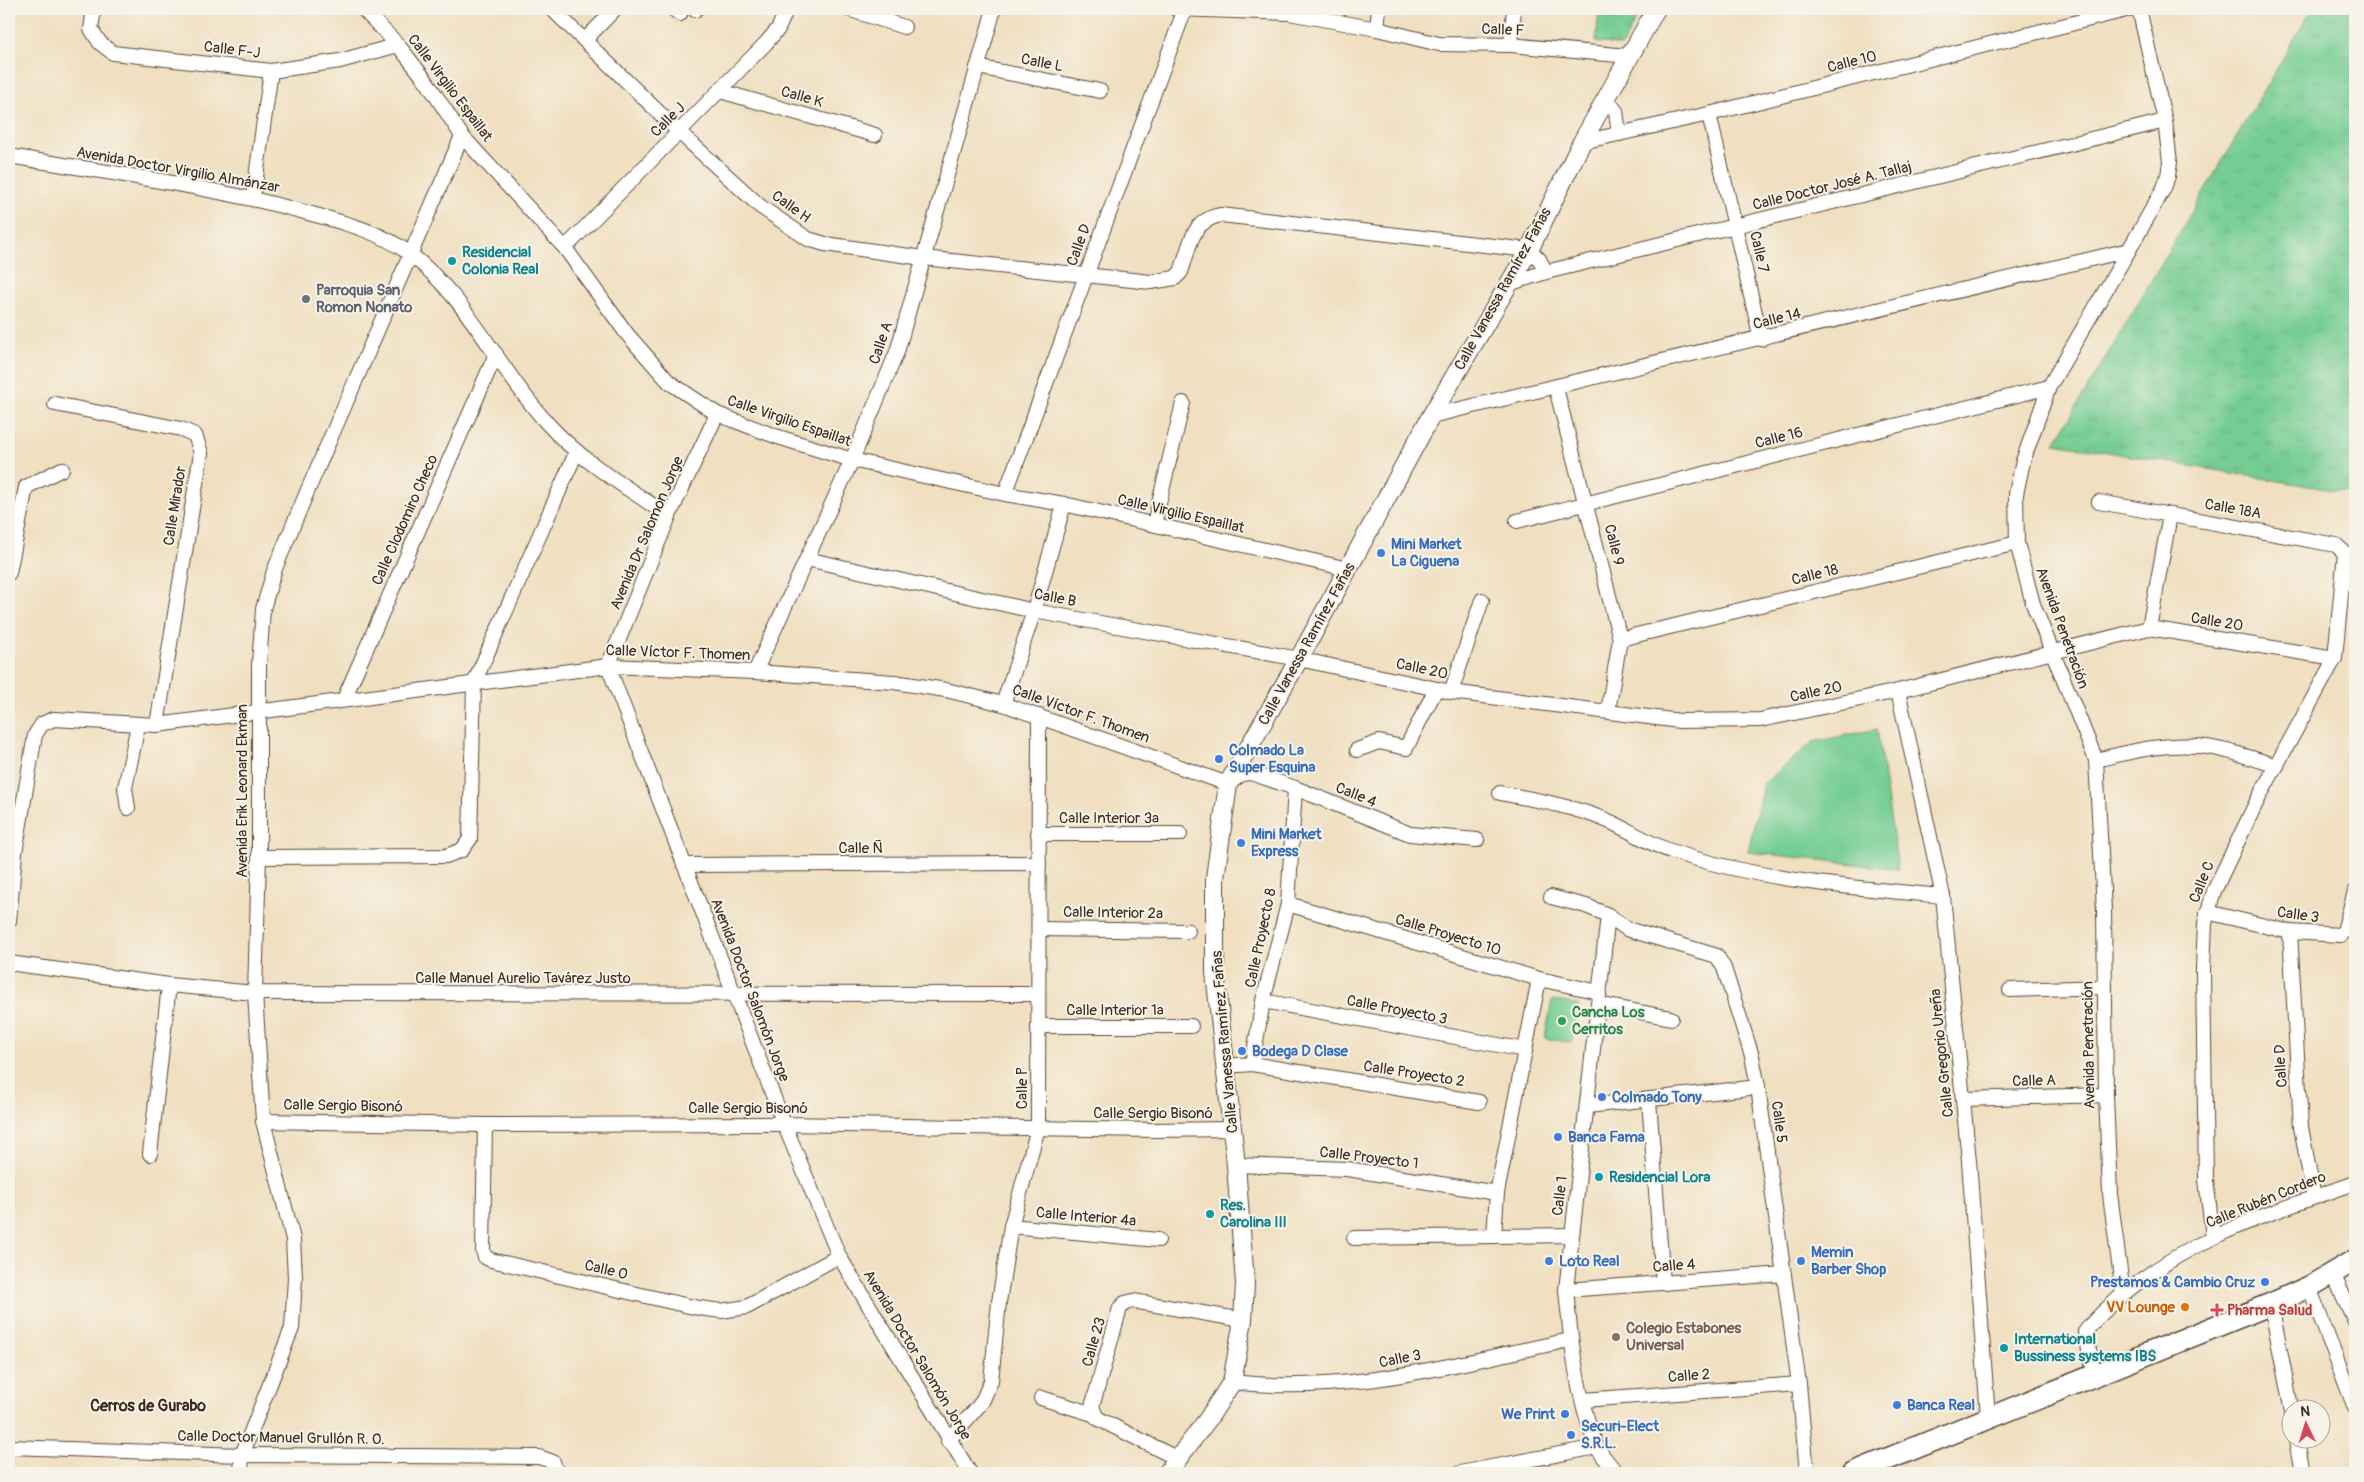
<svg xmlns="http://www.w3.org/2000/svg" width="2364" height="1482" font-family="Pangolin,sans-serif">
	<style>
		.grass { fill: url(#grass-tufts); stroke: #587c58 }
		.green { fill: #75cd93; stroke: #587c58 }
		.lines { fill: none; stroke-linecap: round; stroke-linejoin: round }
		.minor-casing { stroke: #564536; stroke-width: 16 }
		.tertiary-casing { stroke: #564536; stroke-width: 20 }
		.primary-casing { stroke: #564536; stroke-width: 24 }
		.minor { stroke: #fff; stroke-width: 14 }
		.tertiary { stroke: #fff; stroke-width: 18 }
		.primary { stroke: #fff; stroke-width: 21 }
		.culture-dot { fill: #0f9aa8; stroke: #f7f3e8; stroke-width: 2 }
		.worship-dot { fill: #6b7280; stroke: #f7f3e8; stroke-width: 2 }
		.shop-dot { fill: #3f7fe0; stroke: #f7f3e8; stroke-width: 2 }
		.leisure-dot { fill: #2e9e5b; stroke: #f7f3e8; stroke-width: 2 }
		.food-dot { fill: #e8710a; stroke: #f7f3e8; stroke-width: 2 }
		.health-dot { fill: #e0444e; stroke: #f7f3e8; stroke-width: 2 }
		.education-dot { fill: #8d6e63; stroke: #f7f3e8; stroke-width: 2 }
		.labels { text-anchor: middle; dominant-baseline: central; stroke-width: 4; stroke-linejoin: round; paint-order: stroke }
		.street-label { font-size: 15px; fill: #3b2a1e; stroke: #f7f3e8 }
		.culture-label { font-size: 15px; font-weight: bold; fill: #0d838f; stroke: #f7f3e8; text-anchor: start }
		.worship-label { font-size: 15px; font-weight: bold; fill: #5b616d; stroke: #f7f3e8; text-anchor: start }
		.shop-label { font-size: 15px; font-weight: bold; fill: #366cbe; stroke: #f7f3e8; text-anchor: start }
		.leisure-label { font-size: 15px; font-weight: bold; fill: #27864d; stroke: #f7f3e8; text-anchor: start }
		.food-label { font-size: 15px; font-weight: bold; fill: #c56008; stroke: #f7f3e8; text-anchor: end }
		.health-label { font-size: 15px; font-weight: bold; fill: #be3a42; stroke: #f7f3e8; text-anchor: start }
		.education-label { font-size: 15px; font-weight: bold; fill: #785e54; stroke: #f7f3e8; text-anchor: start }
		.neighbourhood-label { font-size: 16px; font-weight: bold; fill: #3b2a1e; stroke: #f7f3e8 }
	</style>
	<defs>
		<pattern id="grass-tufts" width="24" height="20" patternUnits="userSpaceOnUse" patternTransform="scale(1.25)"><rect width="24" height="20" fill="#75cd93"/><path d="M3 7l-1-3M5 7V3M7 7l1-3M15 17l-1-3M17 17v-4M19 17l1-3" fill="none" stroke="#66b07e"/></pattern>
	</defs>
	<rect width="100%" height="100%" fill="#f7f3e8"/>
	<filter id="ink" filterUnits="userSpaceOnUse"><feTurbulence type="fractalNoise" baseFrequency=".02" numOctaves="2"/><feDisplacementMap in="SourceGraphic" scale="10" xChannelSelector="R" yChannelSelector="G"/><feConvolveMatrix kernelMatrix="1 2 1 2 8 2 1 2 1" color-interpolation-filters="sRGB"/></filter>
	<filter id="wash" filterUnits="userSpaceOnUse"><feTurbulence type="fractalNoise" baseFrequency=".0096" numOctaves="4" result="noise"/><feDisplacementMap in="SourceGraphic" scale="20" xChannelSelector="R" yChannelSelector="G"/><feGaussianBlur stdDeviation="1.12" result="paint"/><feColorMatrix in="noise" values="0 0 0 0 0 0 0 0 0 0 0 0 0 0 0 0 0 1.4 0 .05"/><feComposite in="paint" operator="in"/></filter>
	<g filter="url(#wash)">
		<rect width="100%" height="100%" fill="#f0dfc0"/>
		<!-- grass -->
		<g class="grass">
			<polygon points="1599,9 1641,9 1622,46 1596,42"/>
			<polygon points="2312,9 2355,9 2355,494 2055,443"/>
		</g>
		<!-- green -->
		<g class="green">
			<polygon points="1877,729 1898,869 1748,852 1763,784 1813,742"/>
			<polygon points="1552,1000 1579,1005 1572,1043 1545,1038"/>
		</g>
	</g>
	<g filter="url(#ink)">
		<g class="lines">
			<!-- minor casing -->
			<g class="minor-casing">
				<g id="minor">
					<polyline points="94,9 91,29 100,43 113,53 271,71 340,61 398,45"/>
					<polyline points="363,9 398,45 427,82 462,136 565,248 627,334 669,382 717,414 775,436 852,460 1005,494 1064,504 1348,569"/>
					<path d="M552,9L679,132L761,207L808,239L825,244L923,258L1151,282L1175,278L1181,272C1190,246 1191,220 1221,215L1529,250L1539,259L1546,272"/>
					<polyline points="673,9 680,14"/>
					<polyline points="848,9 904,27"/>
					<polyline points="1176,9 1289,13 1377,29 1439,44 1511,45 1628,56"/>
					<polyline points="695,10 696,9"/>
					<polyline points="1377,29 1379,9"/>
					<polyline points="585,40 615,9"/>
					<polyline points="1511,45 1514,9"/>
					<polyline points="977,67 1100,91"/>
					<polyline points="720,91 875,135"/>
					<polyline points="1606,99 1616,111 1619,134"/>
					<polyline points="1709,114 1761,339"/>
					<polyline points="1582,142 1709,114 2130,9"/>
					<path d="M9,156C109,173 210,186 308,213C342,222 382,232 410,254C469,299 498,369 547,423C582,462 626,487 669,516"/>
					<polyline points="253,198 271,71"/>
					<polyline points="565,248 766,43 778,29 787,9"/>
					<polyline points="1508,284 1546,272 2165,121"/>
					<polyline points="1556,388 1620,639 1608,711"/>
					<polyline points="55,404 181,429 195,435 201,453 157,725"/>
					<polyline points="717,414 669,516 608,666 784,1124 839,1256 970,1473"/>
					<polyline points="1431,416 2129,250"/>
					<polyline points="1005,494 1185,9"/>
					<polyline points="2099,502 2336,545 2345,553 2335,658 2257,801 2214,891 2205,923 2203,969 2206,1180 2213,1237"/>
					<polyline points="1517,521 2049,387"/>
					<polyline points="1154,524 1183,403"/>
					<polyline points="807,559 1034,611 1299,659 1451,692 1680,721 1760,720 1898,691 2149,628 2335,658"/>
					<polyline points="9,573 26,487 62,469"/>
					<polyline points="2149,628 2170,515"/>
					<polyline points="1620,639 2017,543"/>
					<polyline points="755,672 852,460 897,352 994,9"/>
					<polyline points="1898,691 1943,896 1969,1161 1988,1417"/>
					<polyline points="1451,692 1482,600"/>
					<polyline points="344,699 496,354"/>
					<polyline points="1003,704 1034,611 1064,504"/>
					<polyline points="1357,750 1379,742 1406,748 1436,689"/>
					<path d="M2096,760C2136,750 2176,740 2218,749C2238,753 2258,760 2277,766"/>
					<path d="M1500,793C1536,800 1572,806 1606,820C1628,829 1649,844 1671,851C1756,880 1854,888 1943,896"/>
					<polyline points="128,808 125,788 138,725"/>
					<polyline points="1038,834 1180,834"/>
					<polyline points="259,857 446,856 462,850 470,839 474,683 576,453"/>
					<polyline points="684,865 1039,863"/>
					<polyline points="1551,897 1586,906 1608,915 1627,929 1717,956 1724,968 1752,1056 1758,1087 1799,1384 1807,1473"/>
					<polyline points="1288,904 1539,979 1599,992"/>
					<polyline points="2207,912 2290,932 2340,935 2344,931 2355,892"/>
					<path d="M1608,915L1566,1290C1571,1342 1577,1397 1596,1445C1601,1455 1610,1465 1617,1473"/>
					<polyline points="9,921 15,853 35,735 42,724 54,719 157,725 608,666 755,672 894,682 946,690 1003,704 1228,784 1242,774 1251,773 1295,788 1410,834 1477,840"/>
					<polyline points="1039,929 1188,931"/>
					<polyline points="2290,932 2301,1127 2314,1197"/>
					<polyline points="9,963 169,985 255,993 1038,994"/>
					<polyline points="2010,990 2105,987"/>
					<polyline points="1263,1001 1525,1050"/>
					<polyline points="1598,1004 1671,1018"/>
					<polyline points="1038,1026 1191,1026"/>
					<polyline points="1252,1064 1263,1001 1288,904 1295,788"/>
					<polyline points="1226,1066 1252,1064 1479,1102"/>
					<polyline points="1963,1099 2106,1095"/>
					<polyline points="1649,1100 1663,1283"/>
					<polyline points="1588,1106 1758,1087"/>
					<polyline points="263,1121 485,1125 784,1124 1153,1130 1233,1129"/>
					<polyline points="485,1125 483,1251 485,1257 491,1260 693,1307 721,1311 747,1307 839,1256"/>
					<polyline points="150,1154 169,985"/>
					<polyline points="1236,1165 1347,1169 1497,1193"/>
					<polyline points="1011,1226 1158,1240"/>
					<polyline points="1494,1236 1497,1193 1539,979"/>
					<polyline points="1354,1238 1571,1235"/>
					<polyline points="2333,1274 2355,1321"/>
					<polyline points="2309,1287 2355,1408"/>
					<polyline points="1566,1290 1784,1274"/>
					<polyline points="2123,1294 2110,1194 2106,1095 2104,910 2096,760 2033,604 2017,543 2016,494 2023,461 2049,387 2129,250 2164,188 2168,176 2170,162 2165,121 2139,9"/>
					<polyline points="2271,1304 2292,1412"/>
					<path d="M2095,1376L2085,1332C2092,1322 2102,1313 2111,1305C2179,1241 2270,1213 2355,1183"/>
					<path d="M1232,1382C1347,1396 1459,1363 1570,1340"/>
					<polyline points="1041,1398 1093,1414"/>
					<polyline points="1583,1400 1799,1384"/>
					<polyline points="2297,1440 2303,1473"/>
					<polyline points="948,1441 982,1402 991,1381 999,1302 1011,1226 1038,1128 1039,716"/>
					<polyline points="9,1447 242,1455 539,1457 553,1462 557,1473"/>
					<polyline points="1178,1459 1097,1418 1092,1407 1120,1308 1125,1303 1133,1301 1243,1320"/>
					<polyline points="241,1473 242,1455 292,1328 295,1278 293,1239 263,1121 255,993 259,857 259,665 263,609 274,571 307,492 462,136"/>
					<polyline points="1460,1473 1597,1447"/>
				</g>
			</g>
			<!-- tertiary casing -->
			<g class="tertiary-casing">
				<polyline id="tertiary" points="1167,1473 1208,1419 1232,1382 1243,1320 1245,1283 1236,1165 1215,972 1215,878 1228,784 1299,659 1431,416 1529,250 1582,142 1656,9"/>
			</g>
			<!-- primary casing -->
			<g class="primary-casing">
				<polyline id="primary" points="1853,1473 2271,1304 2309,1287 2355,1260"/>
			</g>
			<!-- minor -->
			<use href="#minor" class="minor"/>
			<!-- tertiary -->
			<use href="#tertiary" class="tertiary"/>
			<!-- primary -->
			<use href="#primary" class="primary"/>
		</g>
	</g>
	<!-- markers -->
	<g class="culture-dot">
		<circle cx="452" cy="261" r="5"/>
		<circle cx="1599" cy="1177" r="5"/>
		<circle cx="1210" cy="1214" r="5"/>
		<circle cx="2004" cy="1348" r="5"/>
	</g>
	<circle class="worship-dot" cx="306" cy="299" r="5"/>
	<g class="shop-dot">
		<circle cx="1381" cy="553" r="5"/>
		<circle cx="1219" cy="759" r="5"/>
		<circle cx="1241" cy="843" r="5"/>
		<circle cx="1242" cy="1051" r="5"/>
		<circle cx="1602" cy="1097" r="5"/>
		<circle cx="1558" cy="1137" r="5"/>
		<circle cx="1549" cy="1261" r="5"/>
		<circle cx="1801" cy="1261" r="5"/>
		<circle cx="2265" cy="1282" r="5"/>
		<circle cx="1897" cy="1405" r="5"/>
		<circle cx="1565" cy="1414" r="5"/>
		<circle cx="1571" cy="1435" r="5"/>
	</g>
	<circle class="leisure-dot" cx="1562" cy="1021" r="5"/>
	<circle class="food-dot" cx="2185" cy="1307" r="5"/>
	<path class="health-dot" d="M2214.5 1302.5h5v5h5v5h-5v5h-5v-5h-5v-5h5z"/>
	<circle class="education-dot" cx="1616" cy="1337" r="5"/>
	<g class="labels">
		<!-- street labels -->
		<g class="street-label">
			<text transform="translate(1503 30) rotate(2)">Calle F</text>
			<text transform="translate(232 50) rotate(7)">Calle F-J</text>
			<text transform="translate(1852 62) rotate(-14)">Calle 10</text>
			<text transform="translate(1042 63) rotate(11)">Calle L</text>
			<text transform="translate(450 88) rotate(53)">Calle Virgilio Espaillat</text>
			<text transform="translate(802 97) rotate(16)">Calle K</text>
			<text transform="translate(668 120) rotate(-45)">Calle J</text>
			<text transform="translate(178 170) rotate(10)">Avenida Doctor Virgilio Almánzar</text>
			<text transform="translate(1832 186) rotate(-14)">Calle Doctor José A. Tallaj</text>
			<text transform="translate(791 207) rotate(36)">Calle H</text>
			<text transform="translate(1079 245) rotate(-70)">Calle D</text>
			<text transform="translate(1759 252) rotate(77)">Calle 7</text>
			<text transform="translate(1503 289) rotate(-61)">Calle Vanessa Ramírez Fañas</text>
			<text transform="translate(1777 319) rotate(-14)">Calle 14</text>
			<text transform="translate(881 343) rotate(-71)">Calle A</text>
			<text transform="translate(789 421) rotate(19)">Calle Virgilio Espaillat</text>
			<text transform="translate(1779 438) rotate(-14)">Calle 16</text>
			<text transform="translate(175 506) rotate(-81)">Calle Mirador</text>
			<text transform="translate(2233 509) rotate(10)">Calle 18A</text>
			<text transform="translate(1181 514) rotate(13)">Calle Virgilio Espaillat</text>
			<text transform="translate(405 520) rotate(-66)">Calle Clodomiro Checo</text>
			<text transform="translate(647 533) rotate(-67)">Avenida Dr Salomon Jorge</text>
			<text transform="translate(1614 545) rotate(76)">Calle 9</text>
			<text transform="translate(1815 575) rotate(-14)">Calle 18</text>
			<text transform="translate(1055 598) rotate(11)">Calle B</text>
			<text transform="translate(2217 622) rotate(9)">Calle 20</text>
			<text transform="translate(2062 628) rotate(70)">Avenida Penetración</text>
			<text transform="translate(1307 644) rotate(-61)">Calle Vanessa Ramírez Fañas</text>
			<text transform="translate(678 653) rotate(2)">Calle Víctor F. Thomen</text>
			<text transform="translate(1422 669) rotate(12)">Calle 20</text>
			<text transform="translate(1816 692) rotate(-12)">Calle 20</text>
			<text transform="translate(1081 714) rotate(20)">Calle Víctor F. Thomen</text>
			<text transform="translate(242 791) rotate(-90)">Avenida Erik Leonard Ekman</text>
			<text transform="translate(1356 795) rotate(22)">Calle 4</text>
			<text x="1109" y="818">Calle Interior 3a</text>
			<text x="861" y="848">Calle Ñ</text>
			<text transform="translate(2202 882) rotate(-68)">Calle C</text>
			<text transform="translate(1113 913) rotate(1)">Calle Interior 2a</text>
			<text transform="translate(2298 915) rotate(8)">Calle 3</text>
			<text transform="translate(1448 935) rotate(17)">Calle Proyecto 10</text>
			<text transform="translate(1261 938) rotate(-78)">Calle Proyecto 8</text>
			<text x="523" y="978">Calle Manuel Aurelio Tavárez Justo</text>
			<text transform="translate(750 990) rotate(69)">Avenida Doctor Salomón Jorge</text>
			<text x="1115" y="1010">Calle Interior 1a</text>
			<text transform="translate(1397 1010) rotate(11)">Calle Proyecto 3</text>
			<text transform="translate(1225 1042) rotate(-95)">Calle Vanessa Ramírez Fañas</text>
			<text transform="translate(2089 1045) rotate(-91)">Avenida Penetración</text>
			<text transform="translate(1942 1053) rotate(-96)">Calle Gregorio Ureña</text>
			<text transform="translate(2281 1066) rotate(-94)">Calle D</text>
			<text transform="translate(1414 1074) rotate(9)">Calle Proyecto 2</text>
			<text transform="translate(2034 1081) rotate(-1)">Calle A</text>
			<text transform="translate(1022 1088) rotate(-90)">Calle P</text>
			<text transform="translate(343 1106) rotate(1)">Calle Sergio Bisonó</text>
			<text x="748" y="1108">Calle Sergio Bisonó</text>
			<text x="1153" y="1113">Calle Sergio Bisonó</text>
			<text transform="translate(1779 1122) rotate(82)">Calle 5</text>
			<text transform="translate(1369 1158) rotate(7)">Calle Proyecto 1</text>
			<text transform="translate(1560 1196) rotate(-83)">Calle 1</text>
			<text transform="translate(2266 1200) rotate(-22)">Calle Rubén Cordero</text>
			<text transform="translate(1086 1217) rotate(5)">Calle Interior 4a</text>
			<text transform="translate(1674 1266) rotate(-4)">Calle 4</text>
			<text transform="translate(606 1270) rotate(13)">Calle O</text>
			<text transform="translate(1094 1342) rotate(-74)">Calle 23</text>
			<text transform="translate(917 1355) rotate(59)">Avenida Doctor Salomón Jorge</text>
			<text transform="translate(1400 1359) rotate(-11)">Calle 3</text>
			<text transform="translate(1689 1376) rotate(-4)">Calle 2</text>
			<text transform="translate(281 1438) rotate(1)">Calle Doctor Manuel Grullón R. O.</text>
		</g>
		<!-- culture labels -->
		<g class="culture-label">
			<text x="462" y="252">Residencial<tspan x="462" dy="17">Colonia Real</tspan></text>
			<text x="1609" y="1177">Residencial Lora</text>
			<text x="1220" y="1205">Res.<tspan x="1220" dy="17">Carolina III</tspan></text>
			<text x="2014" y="1339">International<tspan x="2014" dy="17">Bussiness systems IBS</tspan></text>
		</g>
		<!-- worship labels -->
		<g class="worship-label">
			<text x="316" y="290">Parroquia San<tspan x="316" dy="17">Romon Nonato</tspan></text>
		</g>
		<!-- shop labels -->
		<g class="shop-label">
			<text x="1391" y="544">Mini Market<tspan x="1391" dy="17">La Ciguena</tspan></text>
			<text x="1229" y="750">Colmado La<tspan x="1229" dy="17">Super Esquina</tspan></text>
			<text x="1251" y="834">Mini Market<tspan x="1251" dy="17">Express</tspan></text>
			<text x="1252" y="1051">Bodega D Clase</text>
			<text x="1612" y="1097">Colmado Tony</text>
			<text x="1568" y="1137">Banca Fama</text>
			<text x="1811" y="1252">Memin<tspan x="1811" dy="17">Barber Shop</tspan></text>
			<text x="1559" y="1261">Loto Real</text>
			<text x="2255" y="1282" text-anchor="end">Prestamos &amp; Cambio Cruz</text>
			<text x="1907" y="1405">Banca Real</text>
			<text x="1555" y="1414" text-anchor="end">We Print</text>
			<text x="1581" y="1426">Securi-Elect<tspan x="1581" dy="17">S.R.L.</tspan></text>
		</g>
		<!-- leisure labels -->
		<g class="leisure-label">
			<text x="1572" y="1012">Cancha Los<tspan x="1572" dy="17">Cerritos</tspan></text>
		</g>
		<!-- food labels -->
		<g class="food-label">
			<text x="2175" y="1307">VV Lounge</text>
		</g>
		<!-- health labels -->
		<g class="health-label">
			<text x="2227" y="1310">Pharma Salud</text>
		</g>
		<!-- education labels -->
		<g class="education-label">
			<text x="1626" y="1328">Colegio Estabones<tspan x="1626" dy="17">Universal</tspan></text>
		</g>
		<!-- neighbourhood labels -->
		<g class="neighbourhood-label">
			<text x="148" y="1406">Cerros de Gurabo</text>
		</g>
	</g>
	<!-- margin -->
	<rect width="2364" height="1482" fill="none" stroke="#f7f3e8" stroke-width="30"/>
	<!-- north arrow -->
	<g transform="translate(2306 1424) rotate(356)"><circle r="24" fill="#f7f3e8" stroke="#aca397"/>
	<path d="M0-4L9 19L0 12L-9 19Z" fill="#d1495b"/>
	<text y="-8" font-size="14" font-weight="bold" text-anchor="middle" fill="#3b2a1e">N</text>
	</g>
</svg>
